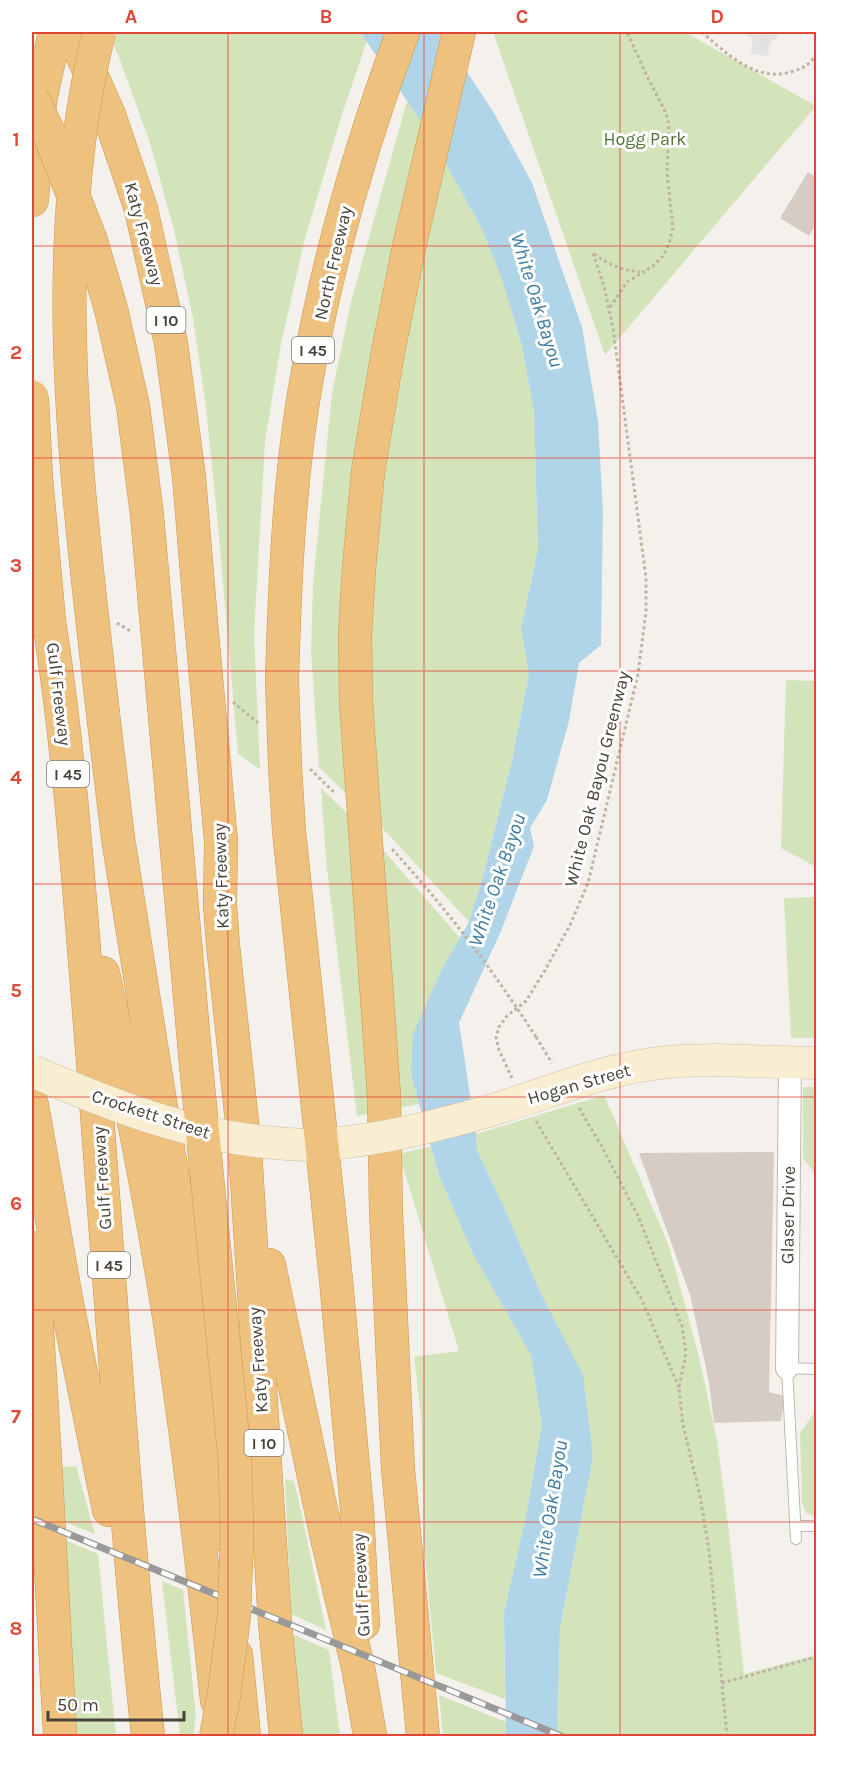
<svg xmlns="http://www.w3.org/2000/svg" width="848" height="1768" font-family="Karla,sans-serif">
	<style>
		.green { fill: #d3e3ba }
		.parking { fill: #e4e2e0 }
		.water { fill: #b0d5e9 }
		.building { fill: #d5cdc3 }
		.lines { fill: none; stroke-linecap: round; stroke-linejoin: round }
		.lane-casing { stroke: #bfb9b0; stroke-width: 12 }
		.street-casing { stroke: #bfb9b0; stroke-width: 24 }
		.secondary-casing { stroke: #cec0a1; stroke-width: 33 }
		.highway-casing { stroke: #cc974e; stroke-width: 34 }
		.path { stroke: #bfb3a3; stroke-width: 3; stroke-dasharray: 3 3; stroke-linecap: butt }
		.lane { stroke: #fff; stroke-width: 10 }
		.street { stroke: #fff; stroke-width: 22 }
		.secondary { stroke: #f9edd2; stroke-width: 32 }
		.highway { stroke: #eec27e; stroke-width: 33 }
		.rail-casing { stroke: #999; stroke-width: 7 }
		.rail { stroke: #fff; stroke-width: 4.5; stroke-dasharray: 14; stroke-linecap: butt }
		.secondary-bridge-casing { stroke: #cec0a1; stroke-width: 33; stroke-linecap: butt }
		.highway-bridge-casing { stroke: #cc974e; stroke-width: 34; stroke-linecap: butt }
		.path-bridge { stroke: #bfb3a3; stroke-width: 3; stroke-dasharray: 3 3; stroke-linecap: butt }
		.secondary-bridge { stroke: #f9edd2; stroke-width: 32 }
		.highway-bridge { stroke: #eec27e; stroke-width: 33 }
		.grid { fill: none; stroke: #e14636; stroke-width: 1.5; stroke-opacity: 0.55 }
		.labels { text-anchor: middle; dominant-baseline: central; stroke-width: 6; stroke-linejoin: round; paint-order: stroke }
		.shield { fill: #fff; stroke: #7f7b75; stroke-width: 1.5 }
		.shield-label { font-size: 16px; font-weight: bold; fill: #48423a }
		.park-label { font-size: 18px; fill: #507434; stroke: #fff }
		.street-label { font-size: 18px; fill: #48423a; stroke: #fff }
		.water-label { font-size: 20px; font-style: italic; fill: #3d7ca0; stroke: #fff }
		.neatline { fill: none; stroke: #e14636; stroke-width: 2 }
		.grid-label { font-size: 20px; text-anchor: middle; font-weight: bold; fill: #e14636 }
	</style>
	<rect width="100%" height="100%" fill="#f4f1ec"/>
	<!-- green -->
	<g class="green">
		<polygon points="493,32 685,32 816,106 605,355"/>
		<polygon points="108,33 360,32 367,41 342,114 304,242 281,344 265,442 254,634 260,769 238,754 217,515 206,408 193,318 174,230 150,143 119,57"/>
		<polygon points="407,101 427,130 481,227 502,278 522,346 534,412 538,549 521,629 529,673 512,761 483,876 469,922 390,836 319,767 311,652 313,583 332,393 351,302"/>
		<polygon points="786,680 816,681 816,867 781,848"/>
		<polygon points="321,788 370,835 460,938 443,967 411,1075 419,1104 357,1116 326,860"/>
		<polygon points="816,897 816,1038 791,1038 784,898"/>
		<polygon points="803,1087 816,1087 816,1175 803,1158"/>
		<polygon points="604,1095 669,1246 698,1353 717,1440 729,1532 744,1674 816,1655 816,1736 557,1736 560,1628 593,1457 541,1294 508,1216 477,1150 476,1134"/>
		<polygon points="431,1146 440,1178 473,1254 531,1355 542,1425 525,1521 504,1612 505,1699 436,1673 424,1545 421,1416 414,1357 459,1351 399,1154"/>
		<polygon points="816,1410 816,1517 806,1513 802,1503 800,1433"/>
		<polygon points="76,1466 95,1534 57,1519 55,1468"/>
		<polygon points="285,1479 294,1481 298,1497 326,1630 291,1614"/>
		<polygon points="60,1538 98,1554 116,1736 73,1736"/>
		<polygon points="162,1581 183,1590 196,1717 193,1736 180,1736"/>
		<polygon points="292,1634 329,1650 340,1736 301,1736"/>
		<polygon points="439,1695 506,1722 506,1736 443,1736"/>
	</g>
	<!-- parking -->
	<polygon class="parking" points="740,32 780,32 776,38 770,43 768,56 751,54 753,39"/>
	<!-- water -->
	<polygon class="water" points="360,32 441,32 494,113 532,183 582,327 598,421 603,511 601,645 579,663 569,721 547,800 530,828 534,846 501,931 459,1023 476,1134 477,1150 508,1216 541,1294 583,1375 593,1457 560,1628 557,1736 506,1736 504,1612 525,1521 542,1425 531,1355 473,1254 440,1178 411,1075 413,1034 443,967 469,922 483,876 512,761 529,673 521,629 538,549 534,412 522,346 502,279 481,227 427,130"/>
	<!-- building -->
	<g class="building">
		<polygon points="808,172 816,177 816,224 809,236 780,218"/>
		<polygon points="774,1152 769,1392 785,1396 781,1421 714,1423 709,1382 690,1295 639,1153"/>
	</g>
	<g class="lines">
		<!-- lane casing -->
		<g class="lane-casing">
			<g id="lane">
				<polyline points="795,1526 816,1526"/>
				<polyline points="796,1539 787,1368 816,1369"/>
			</g>
		</g>
		<!-- street casing -->
		<g class="street-casing">
			<polyline id="street" points="787,1368 790,1062"/>
		</g>
		<!-- secondary casing -->
		<g class="secondary-casing">
			<polyline id="secondary" points="715,1060 816,1063"/>
		</g>
		<!-- highway casing -->
		<g class="highway-casing">
			<g id="highway">
				<polyline points="72,32 109,115 141,209 171,343 189,477 201,622"/>
				<polyline points="32,200 40,101 55,32"/>
				<polyline points="359,568 368,472 387,357 409,247 459,32"/>
				<path d="M49,621C70,755 79,889 90,1024C109,1262 123,1500 148,1736"/>
				<path d="M282,680C285,579 289,477 307,377C328,259 361,144 403,32"/>
				<polyline points="103,714 118,838 159,1095 200,1339 225,1535"/>
				<polyline points="221,841 220,904 223,945 245,1150 275,1623 286,1736"/>
				<path d="M103,973C127,1083 149,1193 167,1304C188,1436 203,1568 217,1701"/>
				<polyline points="384,1096 386,1212 398,1469 423,1736"/>
				<polyline points="32,1105 67,1304 109,1510"/>
				<polyline points="32,1248 45,1458 60,1736"/>
				<polyline points="269,1265 327,1538 358,1667 370,1735"/>
				<polyline points="336,1280 357,1510 363,1624"/>
				<polyline points="236,1655 244,1736"/>
			</g>
		</g>
		<!-- path -->
		<g class="path">
			<path d="M702,32C727,54 757,84 794,71C804,68 811,63 816,55"/>
			<path d="M594,254C609,265 622,270 640,272"/>
			<polyline points="610,307 627,282 653,266 663,256 669,244 673,228 667,173 669,125 666,113 646,74 627,32"/>
			<polyline points="117,623 132,632"/>
			<polyline points="233,702 258,723"/>
			<polyline points="310,769 336,794"/>
			<polyline points="536,1037 552,1063"/>
			<polyline points="512,1078 499,1050 496,1037 499,1027 507,1016 526,1001 544,972 570,925 588,883 638,674 646,611 646,578 613,328 604,286 593,253"/>
			<polyline points="579,1108 602,1147 638,1216 682,1326 686,1353 679,1388 683,1425 700,1496 709,1550 727,1736"/>
			<polyline points="536,1121 642,1300 679,1388"/>
			<polyline points="722,1683 816,1657"/>
		</g>
		<!-- lane -->
		<use href="#lane" class="lane"/>
		<!-- street -->
		<use href="#street" class="street"/>
		<!-- secondary -->
		<use href="#secondary" class="secondary"/>
		<!-- highway -->
		<use href="#highway" class="highway"/>
		<!-- rail casing -->
		<g class="rail-casing">
			<polyline id="rail" points="32,1519 561,1736"/>
		</g>
		<!-- rail -->
		<use href="#rail" class="rail"/>
		<!-- secondary-bridge casing -->
		<g class="secondary-bridge-casing">
			<path id="secondary-bridge" d="M32,1071C104,1102 178,1132 257,1141C274,1143 293,1145 311,1145C368,1143 430,1128 485,1112C544,1095 607,1067 669,1062C684,1060 699,1061 715,1060"/>
		</g>
		<!-- highway-bridge casing -->
		<g class="highway-bridge-casing">
			<g id="highway-bridge">
				<path d="M99,32C44,256 78,488 103,714"/>
				<polyline points="32,98 48,131 91,241 111,309 133,406 147,515 196,1065 235,1460 237,1534 234,1616 224,1695 216,1736"/>
				<polyline points="32,397 36,477 49,621"/>
				<polyline points="359,568 355,634 356,702 384,1096"/>
				<polyline points="201,622 221,841"/>
				<polyline points="282,680 285,766 289,831 336,1280"/>
			</g>
		</g>
		<!-- path-bridge -->
		<path class="path-bridge" d="M392,849C446,908 493,970 536,1037"/>
		<!-- secondary-bridge -->
		<use href="#secondary-bridge" class="secondary-bridge"/>
		<!-- highway-bridge -->
		<use href="#highway-bridge" class="highway-bridge"/>
	</g>
	<!-- grid -->
	<path class="grid" d="M228,32V1736M424,32V1736M620,32V1736M32,246H816M32,458H816M32,671H816M32,884H816M32,1097H816M32,1310H816M32,1522H816"/>
	<g class="labels">
		<!-- shield labels -->
		<g class="shield">
			<rect x="146.5" y="307" width="39" height="26" rx="4.5"/>
			<rect x="292" y="337" width="42" height="26" rx="4.5"/>
			<rect x="47" y="761" width="42" height="26" rx="4.5"/>
			<rect x="88" y="1252" width="42" height="26" rx="4.5"/>
			<rect x="244.5" y="1430" width="39" height="26" rx="4.5"/>
		</g>
		<g class="shield-label">
			<text x="166" y="320">I 10</text>
			<text x="313" y="350">I 45</text>
			<text x="68" y="774">I 45</text>
			<text x="109" y="1265">I 45</text>
			<text x="264" y="1443">I 10</text>
		</g>
		<!-- park labels -->
		<g class="park-label">
			<text x="645" y="139">Hogg Park</text>
		</g>
		<!-- street labels -->
		<g class="street-label">
			<text transform="translate(144 234) rotate(75)">Katy Freeway</text>
			<text transform="translate(333 263) rotate(-77)">North Freeway</text>
			<text transform="translate(59 694) rotate(83)">Gulf Freeway</text>
			<text transform="translate(597 779) rotate(-76)">White Oak Bayou Greenway</text>
			<text transform="translate(221 876) rotate(-92)">Katy Freeway</text>
			<text transform="translate(579 1084) rotate(-16)">Hogan Street</text>
			<text transform="translate(151 1114) rotate(18)">Crockett Street</text>
			<text transform="translate(102 1178) rotate(-94)">Gulf Freeway</text>
			<text transform="translate(788 1215) rotate(-89)">Glaser Drive</text>
			<text transform="translate(258 1360) rotate(-94)">Katy Freeway</text>
			<text transform="translate(361 1585) rotate(-93)">Gulf Freeway</text>
		</g>
		<!-- water labels -->
		<g class="water-label">
			<text transform="translate(537 300) rotate(73)">White Oak Bayou</text>
			<text transform="translate(497 880) rotate(-71)">White Oak Bayou</text>
			<text transform="translate(550 1509) rotate(-81)">White Oak Bayou</text>
		</g>
	</g>
	<!-- border -->
	<rect width="848" height="1768" fill="none" stroke="#ffffff" stroke-width="66"/>
	<!-- scale -->
	<path d="M48 1711v9h136v-9" fill="none" stroke="#48423a" stroke-width="3"/>
	<text x="57" y="1711" font-size="18" fill="#48423a" stroke="#ffffff" stroke-width="4.5" paint-order="stroke">50 m</text>
	<rect x="33" y="33" width="782" height="1702" class="neatline"/>
	<g class="grid-label">
		<text x="131" y="23">A</text>
		<text x="326" y="23">B</text>
		<text x="522" y="23">C</text>
		<text x="717" y="23">D</text>
		<text x="16" y="146">1</text>
		<text x="16" y="359">2</text>
		<text x="16" y="572">3</text>
		<text x="16" y="784">4</text>
		<text x="16" y="997">5</text>
		<text x="16" y="1210">6</text>
		<text x="16" y="1423">7</text>
		<text x="16" y="1635">8</text>
	</g>
</svg>
